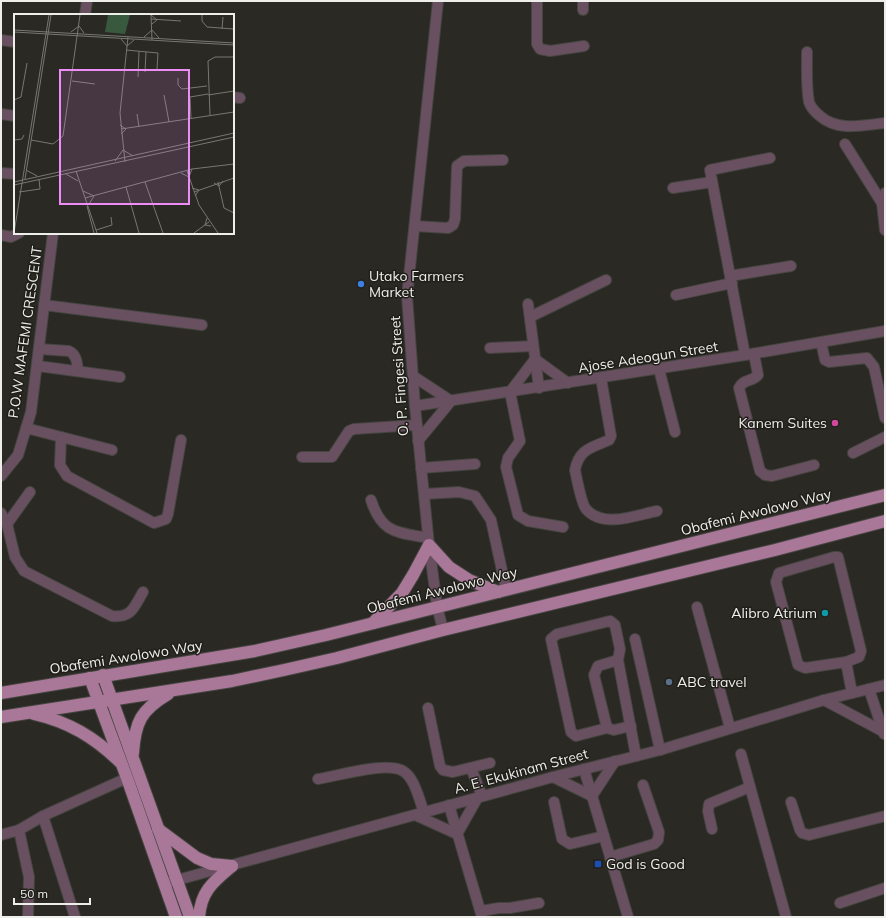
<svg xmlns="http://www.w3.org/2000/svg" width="886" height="918" font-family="Mulish,sans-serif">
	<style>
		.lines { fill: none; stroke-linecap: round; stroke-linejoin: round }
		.minor-casing { stroke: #454540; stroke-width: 12 }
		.major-casing { stroke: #454540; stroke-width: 14 }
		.minor { stroke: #695060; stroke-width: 10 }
		.major { stroke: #a97798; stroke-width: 12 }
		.shop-dot { fill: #3f7fe0; stroke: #201f1a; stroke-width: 1.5 }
		.hotel-dot { fill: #d1479c; stroke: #201f1a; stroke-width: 1.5 }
		.culture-dot { fill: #0f9aa8; stroke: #201f1a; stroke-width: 1.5 }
		.service-dot { fill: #5c6f8a; stroke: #201f1a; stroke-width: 1.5 }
		.transit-dot { fill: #1a4fb4; stroke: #201f1a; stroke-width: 1.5 }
		.labels { text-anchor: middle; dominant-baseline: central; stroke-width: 3; stroke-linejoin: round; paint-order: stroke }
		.poi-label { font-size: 14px; fill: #eeeeea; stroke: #201f1a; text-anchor: start }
		.street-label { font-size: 14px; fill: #eeeeea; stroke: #201f1a }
		.inset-road { fill: none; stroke: #787873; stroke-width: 1 }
		.view { fill: #ee8cf8; fill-opacity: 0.15; stroke: #ee8cf8; stroke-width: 2 }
		.inset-edge { fill: none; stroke: #eeeeea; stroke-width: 2 }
	</style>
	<rect width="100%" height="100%" fill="#2a2924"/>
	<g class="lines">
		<!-- minor casing -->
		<g class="minor-casing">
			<g id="minor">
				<polyline points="438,1 407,296 415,406 429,545 437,606 443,630"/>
				<polyline points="537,1 537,44 540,49 550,51 584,46"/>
				<polyline points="583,10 583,1"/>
				<polyline points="85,15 87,1"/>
				<polyline points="1,40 15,42"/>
				<path d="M807,52C807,68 806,86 809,102C811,108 815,112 820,116C838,132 863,125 885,123"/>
				<polyline points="233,97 240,98"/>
				<polyline points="1,114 15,116"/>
				<polyline points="845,144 882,203"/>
				<polyline points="1,173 15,174"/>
				<polyline points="673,188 712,182"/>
				<polyline points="885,193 882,203 885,230"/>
				<polyline points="415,226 448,228 453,225 455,219 457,166 464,161 503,160"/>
				<polyline points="1,235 11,237 19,233"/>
				<polyline points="730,276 791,266"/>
				<polyline points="676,295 732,283"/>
				<polyline points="528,304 539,388"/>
				<polyline points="44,305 202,325"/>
				<polyline points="530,317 606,280"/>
				<polyline points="821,342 825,360 829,362 867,358 874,367 885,418"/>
				<polyline points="490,348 533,346"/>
				<path d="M39,349L69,351C77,355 77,363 78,371"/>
				<path d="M754,354L758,375C752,382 743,379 739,388L760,471L765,475L772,476L814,465"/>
				<polyline points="745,355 710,170 770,158"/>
				<polyline points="38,366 120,377"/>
				<polyline points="659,369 675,432"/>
				<polyline points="413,376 451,401 418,441"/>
				<path d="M601,378L611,436L609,440C591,448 579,449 575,470C577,479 581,503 586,509C603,529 636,515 657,511"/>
				<polyline points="415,406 745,355 885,331"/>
				<polyline points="26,428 112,450"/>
				<polyline points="61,437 60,465 67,476 154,523 166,519 168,514 181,440"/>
				<polyline points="853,453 885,437"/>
				<polyline points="302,457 332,457 349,431 354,429 417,425"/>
				<polyline points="421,468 475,464"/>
				<polyline points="1,476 18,455 31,412 53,233"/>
				<polyline points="424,494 459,492 475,496 491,520 506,589"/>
				<path d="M371,500C382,534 397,532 428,538"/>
				<path d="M1,513L7,524L15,557L24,571L112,616C132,618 134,607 143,592"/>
				<polyline points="7,524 30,492"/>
				<polyline points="563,527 528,521 518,515 506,467 508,458 520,441 510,392 535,359 568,383"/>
				<polyline points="697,607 730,728"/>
				<polyline points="635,639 660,750"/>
				<polyline points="618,660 598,666 594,675 607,728 614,730 631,726"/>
				<polyline points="846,662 805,668 798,665 776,582 779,573 834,557 838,557 861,651 859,657 846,662 852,693"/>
				<polyline points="869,689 884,734"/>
				<polyline points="824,700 884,732 885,729"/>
				<polyline points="428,708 440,766 443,770 453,772 490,763"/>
				<polyline points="607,728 576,736 571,732 551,639 557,634 610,621 615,625 620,649 618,660 636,756"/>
				<polyline points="741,754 786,917"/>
				<polyline points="471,768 482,796"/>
				<polyline points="584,769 628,917"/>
				<polyline points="553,777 592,796 615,761"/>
				<path d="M318,779C337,776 387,761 403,771C415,778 419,800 424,812"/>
				<polyline points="554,802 562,839 570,844 604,836"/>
				<polyline points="791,802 800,830 802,833 809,835 885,816"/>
				<polyline points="449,805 482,917"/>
				<polyline points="415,815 457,834 478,797"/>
				<polyline points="43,816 127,778"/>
				<polyline points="712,829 708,811 709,804 750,787"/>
				<polyline points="1,835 19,830"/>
				<polyline points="610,857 654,844 658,840 659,832 643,785"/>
				<polyline points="170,882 553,777 660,750 824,700 885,685"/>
				<polyline points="840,903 885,888"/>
				<polyline points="481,911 499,908 510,908 539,903"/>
				<polyline points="28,917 29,877 19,830 43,816 75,917"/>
			</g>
		</g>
		<!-- major casing -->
		<g class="major-casing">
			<g id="major">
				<polyline points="373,623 402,593 413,575 429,545 449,567 469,580 498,592"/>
				<polyline points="103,675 190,917"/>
				<polyline points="90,678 127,778 176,917"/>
				<polyline points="1,693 255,651 326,635 885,495"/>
				<path d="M34,714C69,722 94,737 120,762"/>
				<polyline points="1,717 232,681 284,670 337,658 443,630 775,550 885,521"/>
				<path d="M133,753C135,722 141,710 168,694"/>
				<polyline points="158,829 197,858 211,864 232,866"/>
				<path d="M199,917C201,891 213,882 232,866"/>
			</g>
		</g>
		<!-- minor -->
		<use href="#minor" class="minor"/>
		<!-- major -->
		<use href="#major" class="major"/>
	</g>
	<!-- markers -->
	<circle class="shop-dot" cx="361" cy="284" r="4"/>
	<circle class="hotel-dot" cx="835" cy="423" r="4"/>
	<circle class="culture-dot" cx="825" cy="613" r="4"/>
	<circle class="service-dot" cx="669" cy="682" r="4"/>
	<rect class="transit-dot" x="594" y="860" width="8" height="8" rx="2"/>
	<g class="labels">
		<!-- poi labels -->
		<g class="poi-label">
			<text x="369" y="276">Utako Farmers<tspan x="369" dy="16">Market</tspan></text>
			<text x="827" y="423" text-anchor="end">Kanem Suites</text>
			<text x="817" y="613" text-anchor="end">Alibro Atrium</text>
			<text x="677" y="682">ABC travel</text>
			<text x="606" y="864">God is Good</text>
		</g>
		<!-- street labels -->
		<g class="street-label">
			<text transform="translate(25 332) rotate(-82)">P.O.W MAFEMI CRESCENT</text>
			<text transform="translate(648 357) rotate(-9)">Ajose Adeogun Street</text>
			<text transform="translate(399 376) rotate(-94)">O. P. Fingesi Street</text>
			<text transform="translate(756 512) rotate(-14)">Obafemi Awolowo Way</text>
			<text transform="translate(442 590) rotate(-14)">Obafemi Awolowo Way</text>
			<text transform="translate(126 657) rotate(-9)">Obafemi Awolowo Way</text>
			<text transform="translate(521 771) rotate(-15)">A. E. Ekukinam Street</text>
		</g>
	</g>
	<!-- overview -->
	<g transform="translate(14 14)">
		<rect width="220" height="220" fill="#2a2924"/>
		<path d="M94,1H116L111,20L91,18Z" fill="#38593d"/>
		<path class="inset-road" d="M137,1L138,26M137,1L143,6L138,10M188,1V7L193,13L220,15M137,5L167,7M208,15L209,3M0,16L220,29M0,18L220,31M57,18L65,12L70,19M130,23L138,16L145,24M107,25L113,32L120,26M112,36L144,39L143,55M131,58L132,38M124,63L125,37M164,64V71L168,75L193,72M58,67L81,70M150,81L155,108M194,81L220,77M0,86L7,83L13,49M123,100L125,113M196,101L194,47L201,43H220M177,104L176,83L194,80M106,111L112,115L107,120M107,115L220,98M0,126L8,125L10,121M17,126L39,130L49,122L66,1M101,147L109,136L119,142M111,148L106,99L114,23M12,156L23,162M62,157L83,219M173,157L185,191L204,219M167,159L175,163L178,155M52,160L64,167M11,165L37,1M0,168L220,119M131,168L149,219M204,168L210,194L220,199M200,169L205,172L209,167M0,171L220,123M112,173L125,219M178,174L185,176L181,182M69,177L80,182L75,190M5,178L26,175L25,165M180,178L220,164M71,184L178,155L220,150M73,192L80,219M193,204L191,211L197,212M82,216L98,211L97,203M0,219L35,1M180,219L195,208"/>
		<path class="view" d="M46,56H175V190H46Z"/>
		<rect width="220" height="220" class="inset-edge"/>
	</g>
	<!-- border -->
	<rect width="886" height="918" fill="none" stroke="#eeeeea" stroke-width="4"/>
	<!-- scale -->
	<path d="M14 898v6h76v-6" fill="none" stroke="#eeeeea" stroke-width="2"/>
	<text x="20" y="898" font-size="12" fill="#eeeeea" stroke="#201f1a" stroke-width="3" paint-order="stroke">50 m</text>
</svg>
